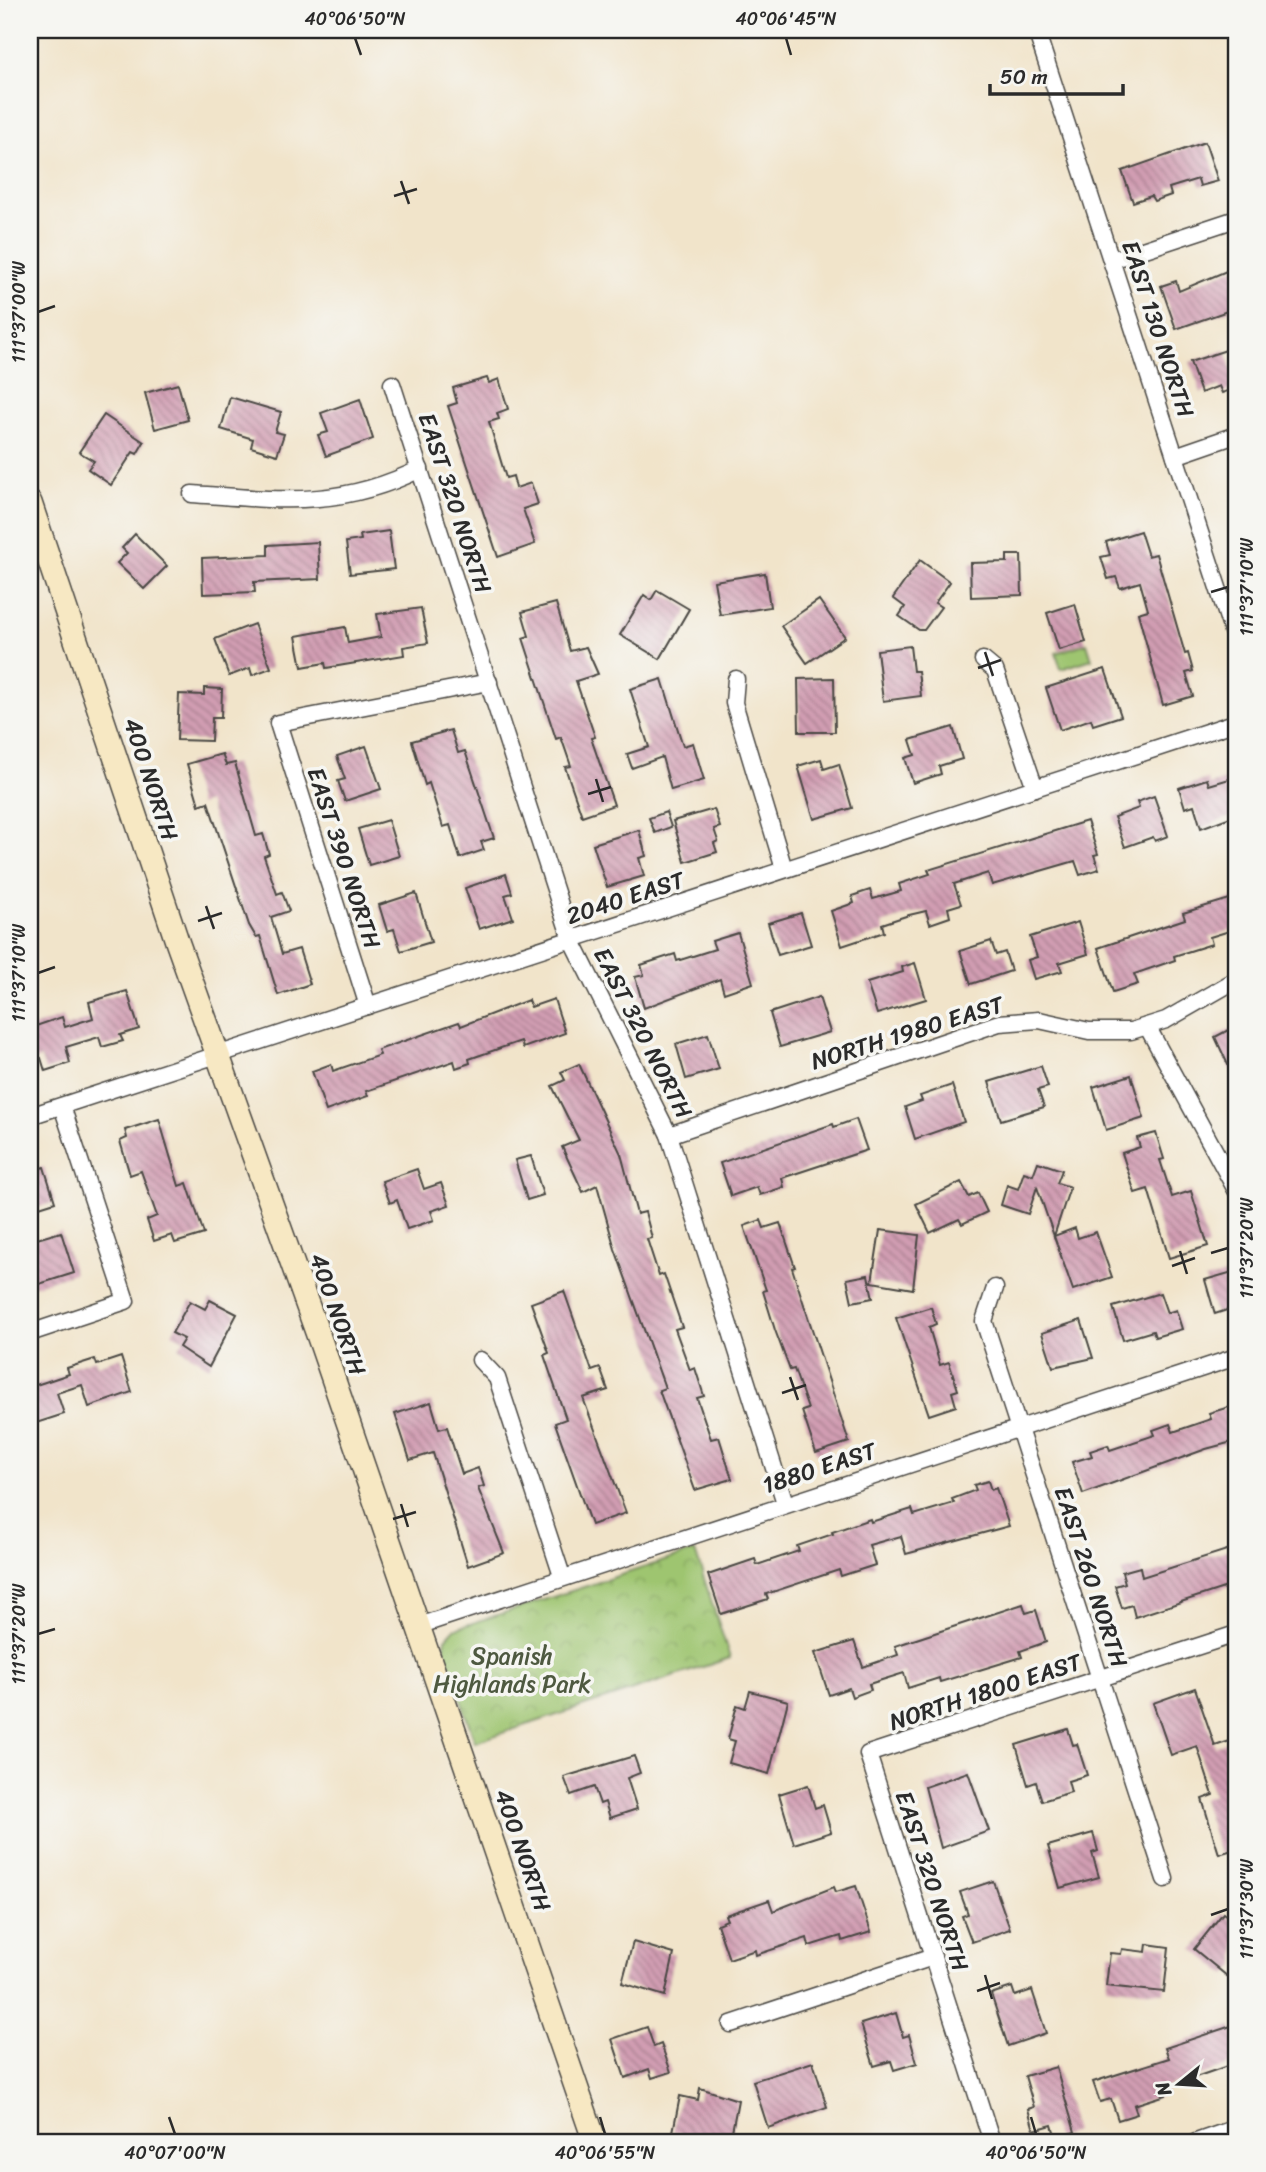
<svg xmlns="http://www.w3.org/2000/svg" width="1266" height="2172" font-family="Sriracha,sans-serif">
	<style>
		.park { fill: url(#park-crowns); stroke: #64784e; stroke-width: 2 }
		.pitch { fill: #9ec570; stroke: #64784e; stroke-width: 2 }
		.building { fill: url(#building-back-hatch) }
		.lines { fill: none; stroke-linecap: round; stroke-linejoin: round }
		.street-casing { stroke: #494743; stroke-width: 19 }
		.secondary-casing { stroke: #494743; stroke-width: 26 }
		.street { stroke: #fff; stroke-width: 16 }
		.secondary { stroke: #f7e8c3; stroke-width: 23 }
		.ticks { fill: none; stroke: #2b2b2b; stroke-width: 2.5 }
		.labels { text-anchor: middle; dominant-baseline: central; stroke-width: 7; stroke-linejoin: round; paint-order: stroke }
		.street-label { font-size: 24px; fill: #2b2b2b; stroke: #f6f6f2 }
		.park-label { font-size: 24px; fill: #4e5940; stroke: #f6f6f2 }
		.neatline { fill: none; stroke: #2b2b2b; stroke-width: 2.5 }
		.ticks-label { font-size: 18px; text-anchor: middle; fill: #2b2b2b }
	</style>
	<defs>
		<pattern id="park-crowns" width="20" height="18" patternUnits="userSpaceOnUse" patternTransform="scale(1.75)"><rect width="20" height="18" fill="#9ec570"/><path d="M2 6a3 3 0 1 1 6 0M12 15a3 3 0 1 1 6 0" fill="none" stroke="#88a961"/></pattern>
		<pattern id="building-back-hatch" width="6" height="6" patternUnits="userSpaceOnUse" patternTransform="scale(1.75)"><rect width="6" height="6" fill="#d19db2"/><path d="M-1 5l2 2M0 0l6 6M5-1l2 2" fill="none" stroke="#aa8091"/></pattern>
	</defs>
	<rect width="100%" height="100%" fill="#f6f6f2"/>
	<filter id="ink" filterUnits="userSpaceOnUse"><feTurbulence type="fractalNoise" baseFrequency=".0143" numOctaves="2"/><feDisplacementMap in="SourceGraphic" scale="14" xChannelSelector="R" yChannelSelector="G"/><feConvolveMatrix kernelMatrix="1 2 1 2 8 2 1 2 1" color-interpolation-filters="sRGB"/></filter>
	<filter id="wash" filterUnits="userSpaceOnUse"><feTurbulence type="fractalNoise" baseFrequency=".00686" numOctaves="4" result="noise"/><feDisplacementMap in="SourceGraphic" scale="28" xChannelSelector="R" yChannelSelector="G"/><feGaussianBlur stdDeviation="1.57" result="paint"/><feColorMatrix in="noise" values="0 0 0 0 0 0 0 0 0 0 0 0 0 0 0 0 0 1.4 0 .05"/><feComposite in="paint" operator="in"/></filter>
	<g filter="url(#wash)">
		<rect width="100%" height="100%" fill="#f1e4ca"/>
		<!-- park -->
		<polygon class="park" points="695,1551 730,1658 475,1742 444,1650 446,1638 454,1629"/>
		<!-- pitch -->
		<polygon class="pitch" points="1087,643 1092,659 1061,669 1056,653"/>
		<g id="blocks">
			<!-- building -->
			<g class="building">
				<polygon points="1205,142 1218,181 1200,186 1198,179 1169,188 1171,195 1154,201 1151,196 1133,202 1122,171"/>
				<polygon points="1236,267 1236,308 1176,329 1161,286 1176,281 1179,291"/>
				<polygon points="1226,350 1236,388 1222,393 1219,386 1201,393 1190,362"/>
				<polygon points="487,378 489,383 499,379 508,409 497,413 499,419 489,422 506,478 513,476 516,488 531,483 538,504 523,509 535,544 498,557 448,406 457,403 453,388"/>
				<polygon points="178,384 188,420 155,429 145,393"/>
				<polygon points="230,397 281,412 275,432 284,434 277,455 251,447 253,439 221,429"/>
				<polygon points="360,399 373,439 326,456 318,435 328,432 321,413"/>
				<polygon points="104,415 144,442 137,454 133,452 111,485 88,469 94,461 79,452"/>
				<polygon points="389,531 394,569 350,574 346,542 361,540 360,535"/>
				<polygon points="1140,531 1148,556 1156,554 1185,654 1188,653 1193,671 1186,673 1193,696 1163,705 1138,613 1148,610 1140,582 1120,588 1116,577 1108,579 1101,557 1110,555 1106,542"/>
				<polygon points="135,534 167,566 144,589 117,563 127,553 122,548"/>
				<polygon points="318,542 320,579 254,582 255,592 203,594 202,558 268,555 268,545"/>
				<polygon points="1007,555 1021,555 1022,595 971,597 970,563 1007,562"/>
				<polygon points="920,560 950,582 935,603 941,607 924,630 919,630 899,616 905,607 893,598"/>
				<polygon points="765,573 770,607 720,615 714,581"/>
				<polygon points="657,590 689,609 660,659 620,635 644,595 651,600"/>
				<polygon points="819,600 845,637 807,663 781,626"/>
				<polygon points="556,603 570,651 586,647 598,674 576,681 595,737 591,738 614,805 582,816 565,767 571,766 561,737 556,739 523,638 529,636 522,612"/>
				<polygon points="1075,604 1086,642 1059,650 1047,613"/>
				<polygon points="421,608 428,643 403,647 404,655 326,668 325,663 302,667 296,636 345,627 348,643 381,637 377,614"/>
				<polygon points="254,624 271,668 252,675 250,668 229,676 215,639"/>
				<polygon points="910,646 913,671 918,671 921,696 883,701 877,650"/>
				<polygon points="1105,669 1121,716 1093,725 1091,719 1060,730 1046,688"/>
				<polygon points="834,678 835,732 799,732 798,679"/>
				<polygon points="662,679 683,746 693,743 704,780 671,790 662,757 632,768 627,754 649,747 630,689"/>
				<polygon points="204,688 222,689 221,718 212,718 211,741 177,740 179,694 204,695"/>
				<polygon points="953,727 962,759 939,766 941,774 913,783 905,758 915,755 910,740"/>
				<polygon points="451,730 458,753 465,751 494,838 481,842 484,850 460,858 450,825 443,827 429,783 425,785 412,741"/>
				<polygon points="366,746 381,789 345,801 338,781 345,779 337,756"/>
				<polygon points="222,754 226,765 235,763 256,836 263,834 269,854 264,856 277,894 282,892 289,911 271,917 282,954 299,949 310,984 278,995 260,936 256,937 249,925 208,802 199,805 187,764"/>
				<polygon points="821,759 824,769 839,764 852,808 814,819 798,766"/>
				<polygon points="1236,777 1236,815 1201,828 1194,805 1185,808 1179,788 1207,779 1209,785"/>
				<polygon points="1154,796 1168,836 1155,841 1153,837 1125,847 1114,817 1139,808 1137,802"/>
				<polygon points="714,809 720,827 714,829 718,841 714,843 717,852 685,862 673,821"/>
				<polygon points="666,812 671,827 655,833 649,818"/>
				<polygon points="388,820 399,856 369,865 358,829"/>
				<polygon points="1087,821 1098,854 1094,855 1099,869 1080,875 1075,861 992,885 988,873 954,884 961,904 948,908 950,917 930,924 926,911 909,915 882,924 884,932 842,946 831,911 854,903 852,896 870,890 873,899 901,891 899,884 930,874 928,870"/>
				<polygon points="639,830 646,856 639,858 644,876 607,887 593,844"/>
				<polygon points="506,874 512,893 505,895 513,918 479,929 465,888"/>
				<polygon points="416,893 431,942 401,951 394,929 387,931 379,905"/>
				<polygon points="1236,897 1236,929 1210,937 1212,944 1174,956 1175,960 1134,974 1138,984 1113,992 1098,948 1185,919 1183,913"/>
				<polygon points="801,913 811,945 778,955 768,923"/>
				<polygon points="1078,922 1088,954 1059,963 1062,971 1034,979 1028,960 1037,957 1030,937"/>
				<polygon points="738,933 753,983 724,993 720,979 644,1008 635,977 644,975 641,965 675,954 677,961 715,949 712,941"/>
				<polygon points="991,941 996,955 1005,952 1011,971 971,984 960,951"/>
				<polygon points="915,963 926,999 877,1014 867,983 903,972 902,967"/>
				<polygon points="127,991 139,1029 120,1035 123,1041 102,1047 99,1037 66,1047 70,1063 45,1071 41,1058 30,1062 30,1028 62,1017 65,1027 93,1018 89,1002"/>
				<polygon points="819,997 830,1032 780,1047 770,1013"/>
				<polygon points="554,999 565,1033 523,1048 521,1041 469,1059 470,1063 456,1068 454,1061 366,1091 368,1096 326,1111 312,1071 331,1064 333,1071 380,1055 378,1050 459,1022 461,1026 528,1000 531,1007"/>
				<polygon points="1236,1026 1236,1082 1215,1037"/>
				<polygon points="708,1034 719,1069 686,1079 676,1044"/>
				<polygon points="579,1064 621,1154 637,1214 645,1212 652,1238 647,1239 659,1276 664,1274 682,1327 675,1329 690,1370 695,1368 704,1396 697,1398 711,1439 719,1437 732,1479 695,1490 659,1390 665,1388 615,1249 597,1185 583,1192 562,1147 579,1140 552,1086 565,1080 561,1072"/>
				<polygon points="1041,1066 1048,1087 1038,1090 1044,1107 1001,1120 989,1082"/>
				<polygon points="1131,1075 1144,1118 1106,1130 1093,1087"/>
				<polygon points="952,1085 964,1122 915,1139 905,1107 922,1101 920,1096"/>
				<polygon points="159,1119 179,1186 187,1183 204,1234 175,1243 172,1235 154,1241 147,1220 157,1216 141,1171 130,1175 120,1141 127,1138 125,1130"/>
				<polygon points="856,1119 867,1150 782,1178 784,1187 760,1195 757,1187 731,1196 720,1163 833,1124 834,1127"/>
				<polygon points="1156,1133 1164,1159 1160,1160 1172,1197 1191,1191 1208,1246 1169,1258 1148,1189 1135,1193 1122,1153 1140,1147 1137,1138"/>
				<polygon points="531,1156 543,1195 527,1200 515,1160"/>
				<polygon points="1038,1162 1062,1170 1057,1183 1070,1187 1054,1236 1037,1187 1028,1214 1001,1205 1007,1185 1018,1189 1024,1172 1033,1175"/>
				<polygon points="44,1167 55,1202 30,1210 30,1171"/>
				<polygon points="417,1169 424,1189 441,1183 449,1205 431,1211 434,1220 407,1229 397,1200 390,1203 382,1181"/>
				<polygon points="961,1182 969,1197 978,1193 987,1212 962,1224 959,1219 930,1233 916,1204"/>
				<polygon points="761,1220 764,1228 780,1223 795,1267 792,1268 849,1442 816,1453 802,1411 808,1409 794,1369 790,1370 775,1330 763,1291 766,1290 744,1226"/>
				<polygon points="1075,1228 1078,1238 1096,1232 1112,1277 1073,1290 1054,1236"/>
				<polygon points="880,1230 919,1235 913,1289 872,1282"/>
				<polygon points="61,1232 74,1273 33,1286 30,1275 30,1241"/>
				<polygon points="1236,1271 1236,1307 1215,1314 1205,1280"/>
				<polygon points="868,1275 873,1298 852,1302 847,1279"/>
				<polygon points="564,1291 592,1371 600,1368 608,1390 583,1398 626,1513 591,1525 555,1423 566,1419 544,1355 549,1353 531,1303"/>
				<polygon points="1160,1293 1167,1313 1176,1310 1182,1329 1155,1337 1153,1331 1123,1340 1113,1307"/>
				<polygon points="210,1300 237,1314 209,1367 179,1347 184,1339 172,1333 190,1301 205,1309"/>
				<polygon points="931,1307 936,1324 929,1327 940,1365 949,1362 958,1390 952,1392 956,1406 929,1415 896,1318"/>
				<polygon points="1081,1320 1093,1358 1053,1367 1042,1333"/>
				<polygon points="121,1357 132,1392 89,1407 82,1385 57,1393 64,1414 30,1425 30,1387 69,1374 67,1368 95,1359 97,1365"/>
				<polygon points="431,1402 439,1429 447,1427 462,1474 478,1468 484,1486 478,1488 504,1553 468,1566 433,1453 410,1460 395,1414"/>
				<polygon points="1236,1405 1236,1441 1206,1449 1083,1494 1072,1462 1092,1456 1090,1451 1108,1445 1110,1450 1155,1435 1153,1430 1170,1424 1173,1432 1211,1419 1209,1413"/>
				<polygon points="988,1481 991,1490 996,1488 1009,1526 906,1554 901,1536 869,1545 875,1565 841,1576 839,1570 766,1594 768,1599 721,1614 708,1575 755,1559 757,1565 799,1551 797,1546 833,1534 832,1532 870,1519 871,1522 912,1509 914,1515 954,1503 952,1499 976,1490 974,1485"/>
				<polygon points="1236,1547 1236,1584 1135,1617 1132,1605 1122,1608 1115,1586 1125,1583 1122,1572 1140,1567 1142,1577"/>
				<polygon points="1023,1604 1026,1613 1036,1610 1046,1642 1020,1651 1022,1657 940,1682 939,1678 908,1688 904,1673 869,1684 871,1690 852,1697 849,1688 829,1695 815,1653 854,1641 863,1667 898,1655 895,1646"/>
				<polygon points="1195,1688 1215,1746 1236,1739 1236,1849 1219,1854 1202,1799 1213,1795 1197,1746 1171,1755 1153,1703"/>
				<polygon points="750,1691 788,1701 769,1774 729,1763 735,1741 728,1739 737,1705 745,1708"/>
				<polygon points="1068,1729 1073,1745 1077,1744 1087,1775 1068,1781 1071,1792 1042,1801 1036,1782 1028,1785 1016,1745"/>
				<polygon points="634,1756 640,1773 627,1778 637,1809 610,1818 605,1802 600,1804 594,1787 571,1795 564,1777"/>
				<polygon points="968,1772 989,1831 941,1848 925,1787"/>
				<polygon points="808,1785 815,1808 823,1805 831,1832 794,1844 779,1794"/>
				<polygon points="1093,1833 1098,1851 1092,1853 1099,1877 1060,1888 1048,1846"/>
				<polygon points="993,1881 1010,1929 972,1942 962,1916 968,1914 960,1892"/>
				<polygon points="856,1886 871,1932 842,1941 841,1936 809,1946 807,1938 756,1955 755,1950 729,1959 717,1924 727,1920 725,1915 769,1900 773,1911 834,1887 836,1892"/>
				<polygon points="1223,1913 1236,1923 1236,1965 1227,1976 1194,1949"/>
				<polygon points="633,1942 674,1954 665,1996 622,1983"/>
				<polygon points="1147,1944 1169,1947 1164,1992 1106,1986 1110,1953 1121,1954 1122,1949 1146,1952"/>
				<polygon points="1012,1987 1015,1996 1032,1990 1046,2033 1008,2046 991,1994"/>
				<polygon points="896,2013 903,2037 909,2035 917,2063 894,2070 891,2061 874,2066 861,2024"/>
				<polygon points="1231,2026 1236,2040 1236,2063 1164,2088 1166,2095 1134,2105 1137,2114 1118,2120 1111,2099 1100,2102 1093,2082 1169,2058 1165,2048"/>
				<polygon points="647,2027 654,2047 661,2044 671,2072 652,2078 649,2069 625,2078 612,2039"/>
				<polygon points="813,2062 827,2107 768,2128 753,2081"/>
				<polygon points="1056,2067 1075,2132 1056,2138 1052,2125 1034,2130 1028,2109 1034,2107 1025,2076"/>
				<polygon points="700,2088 738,2100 730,2142 673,2132 680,2096 698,2100"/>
			</g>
		</g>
	</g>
	<g filter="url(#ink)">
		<use href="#blocks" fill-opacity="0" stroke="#494743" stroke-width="2"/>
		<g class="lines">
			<!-- street casing -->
			<g class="street-casing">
				<g id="street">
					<polyline points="1036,30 1236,643"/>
					<polyline points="1112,260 1236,219"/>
					<polyline points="392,384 571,939 669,1135 785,1503"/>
					<polyline points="1175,456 1236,435"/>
					<path d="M192,494C278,500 340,509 420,469"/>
					<polyline points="983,660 995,670 1035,788"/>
					<polyline points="736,679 734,703 784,869"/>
					<polyline points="368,1006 278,723 489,682"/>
					<polyline points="1147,1026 1236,1190"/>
					<polyline points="30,1116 1234,723"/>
					<polyline points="669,1135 999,1023 1039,1020 1089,1031 1131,1031 1166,1020 1236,980"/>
					<polyline points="995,1288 984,1321 1165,1879"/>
					<polyline points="30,1333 126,1301 62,1106"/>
					<polyline points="480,1360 497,1378 562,1576"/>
					<polyline points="418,1626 1236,1357"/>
					<polyline points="731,2024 933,1957"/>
					<polyline points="992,2142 868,1754 1236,1634"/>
					<polyline points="1196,2142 1236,2128"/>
				</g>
			</g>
			<!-- secondary casing -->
			<g class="secondary-casing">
				<polyline id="secondary" points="30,503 178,944 321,1343 595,2142"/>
			</g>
			<!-- street -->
			<use href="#street" class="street"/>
			<!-- secondary -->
			<use href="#secondary" class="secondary"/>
		</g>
	</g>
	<!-- ticks -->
	<path class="ticks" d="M355,38L361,55M786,38L791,55M401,181L409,204M394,196L417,189M38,312L55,306M1211,592L1228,587M985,652L993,676M978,668L1001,660M596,779L603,802M588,794L611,787M206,906L214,929M198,921L222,913M38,973L55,967M1180,1251L1187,1274M1211,1253L1228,1248M1172,1266L1195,1258M790,1377L798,1400M782,1393L806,1385M401,1504L408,1527M393,1519L416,1512M38,1634L55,1629M1211,1915L1228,1909M985,1975L992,1999M977,1991L1000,1983M169,2117L175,2134M600,2117L605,2134M1031,2117L1036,2134"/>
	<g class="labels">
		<!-- street labels -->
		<g class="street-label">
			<text transform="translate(1158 329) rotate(72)">EAST 130 NORTH</text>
			<text transform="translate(455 503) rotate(72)">EAST 320 NORTH</text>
			<text transform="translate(151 779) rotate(72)">400 NORTH</text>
			<text transform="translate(344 858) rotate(72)">EAST 390 NORTH</text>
			<text transform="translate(625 898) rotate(-18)">2040 EAST</text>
			<text transform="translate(643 1033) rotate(63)">EAST 320 NORTH</text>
			<text transform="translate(907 1033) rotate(-17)">NORTH 1980 EAST</text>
			<text transform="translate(338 1314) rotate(71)">400 NORTH</text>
			<text transform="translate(819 1468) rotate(-18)">1880 EAST</text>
			<text transform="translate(1091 1577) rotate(72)">EAST 260 NORTH</text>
			<text transform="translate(985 1692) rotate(-18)">NORTH 1800 EAST</text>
			<text transform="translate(523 1850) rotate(71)">400 NORTH</text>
			<text transform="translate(932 1881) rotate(72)">EAST 320 NORTH</text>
		</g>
		<!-- park labels -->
		<g class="park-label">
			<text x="512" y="1656">Spanish<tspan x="512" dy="28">Highlands Park</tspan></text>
		</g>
	</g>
	<!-- margin -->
	<rect width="1266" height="2172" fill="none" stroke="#f6f6f2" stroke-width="77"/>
	<!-- north arrow -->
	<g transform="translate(1179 2084) rotate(252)" stroke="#f6f6f2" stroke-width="5" paint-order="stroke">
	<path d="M0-5L12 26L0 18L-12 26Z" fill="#2b2b2b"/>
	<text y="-10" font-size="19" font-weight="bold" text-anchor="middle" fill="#2b2b2b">N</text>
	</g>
	<!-- scale -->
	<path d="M990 84v10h133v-10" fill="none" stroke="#2b2b2b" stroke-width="3.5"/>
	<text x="1000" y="84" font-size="21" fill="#2b2b2b" stroke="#f6f6f2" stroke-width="5" paint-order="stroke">50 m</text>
	<rect x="38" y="38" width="1190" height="2096" class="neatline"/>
	<g class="ticks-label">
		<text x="355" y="25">40°06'50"N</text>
		<text x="786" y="25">40°06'45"N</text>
		<text transform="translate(19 312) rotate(-90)" y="6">111°37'00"W</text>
		<text transform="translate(1247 587) rotate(-90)" y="6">111°37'10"W</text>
		<text transform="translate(19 973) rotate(-90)" y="6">111°37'10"W</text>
		<text transform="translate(1247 1248) rotate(-90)" y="6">111°37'20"W</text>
		<text transform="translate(19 1634) rotate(-90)" y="6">111°37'20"W</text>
		<text transform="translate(1247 1909) rotate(-90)" y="6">111°37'30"W</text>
		<text x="175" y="2159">40°07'00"N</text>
		<text x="605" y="2159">40°06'55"N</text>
		<text x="1036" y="2159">40°06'50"N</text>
	</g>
</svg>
